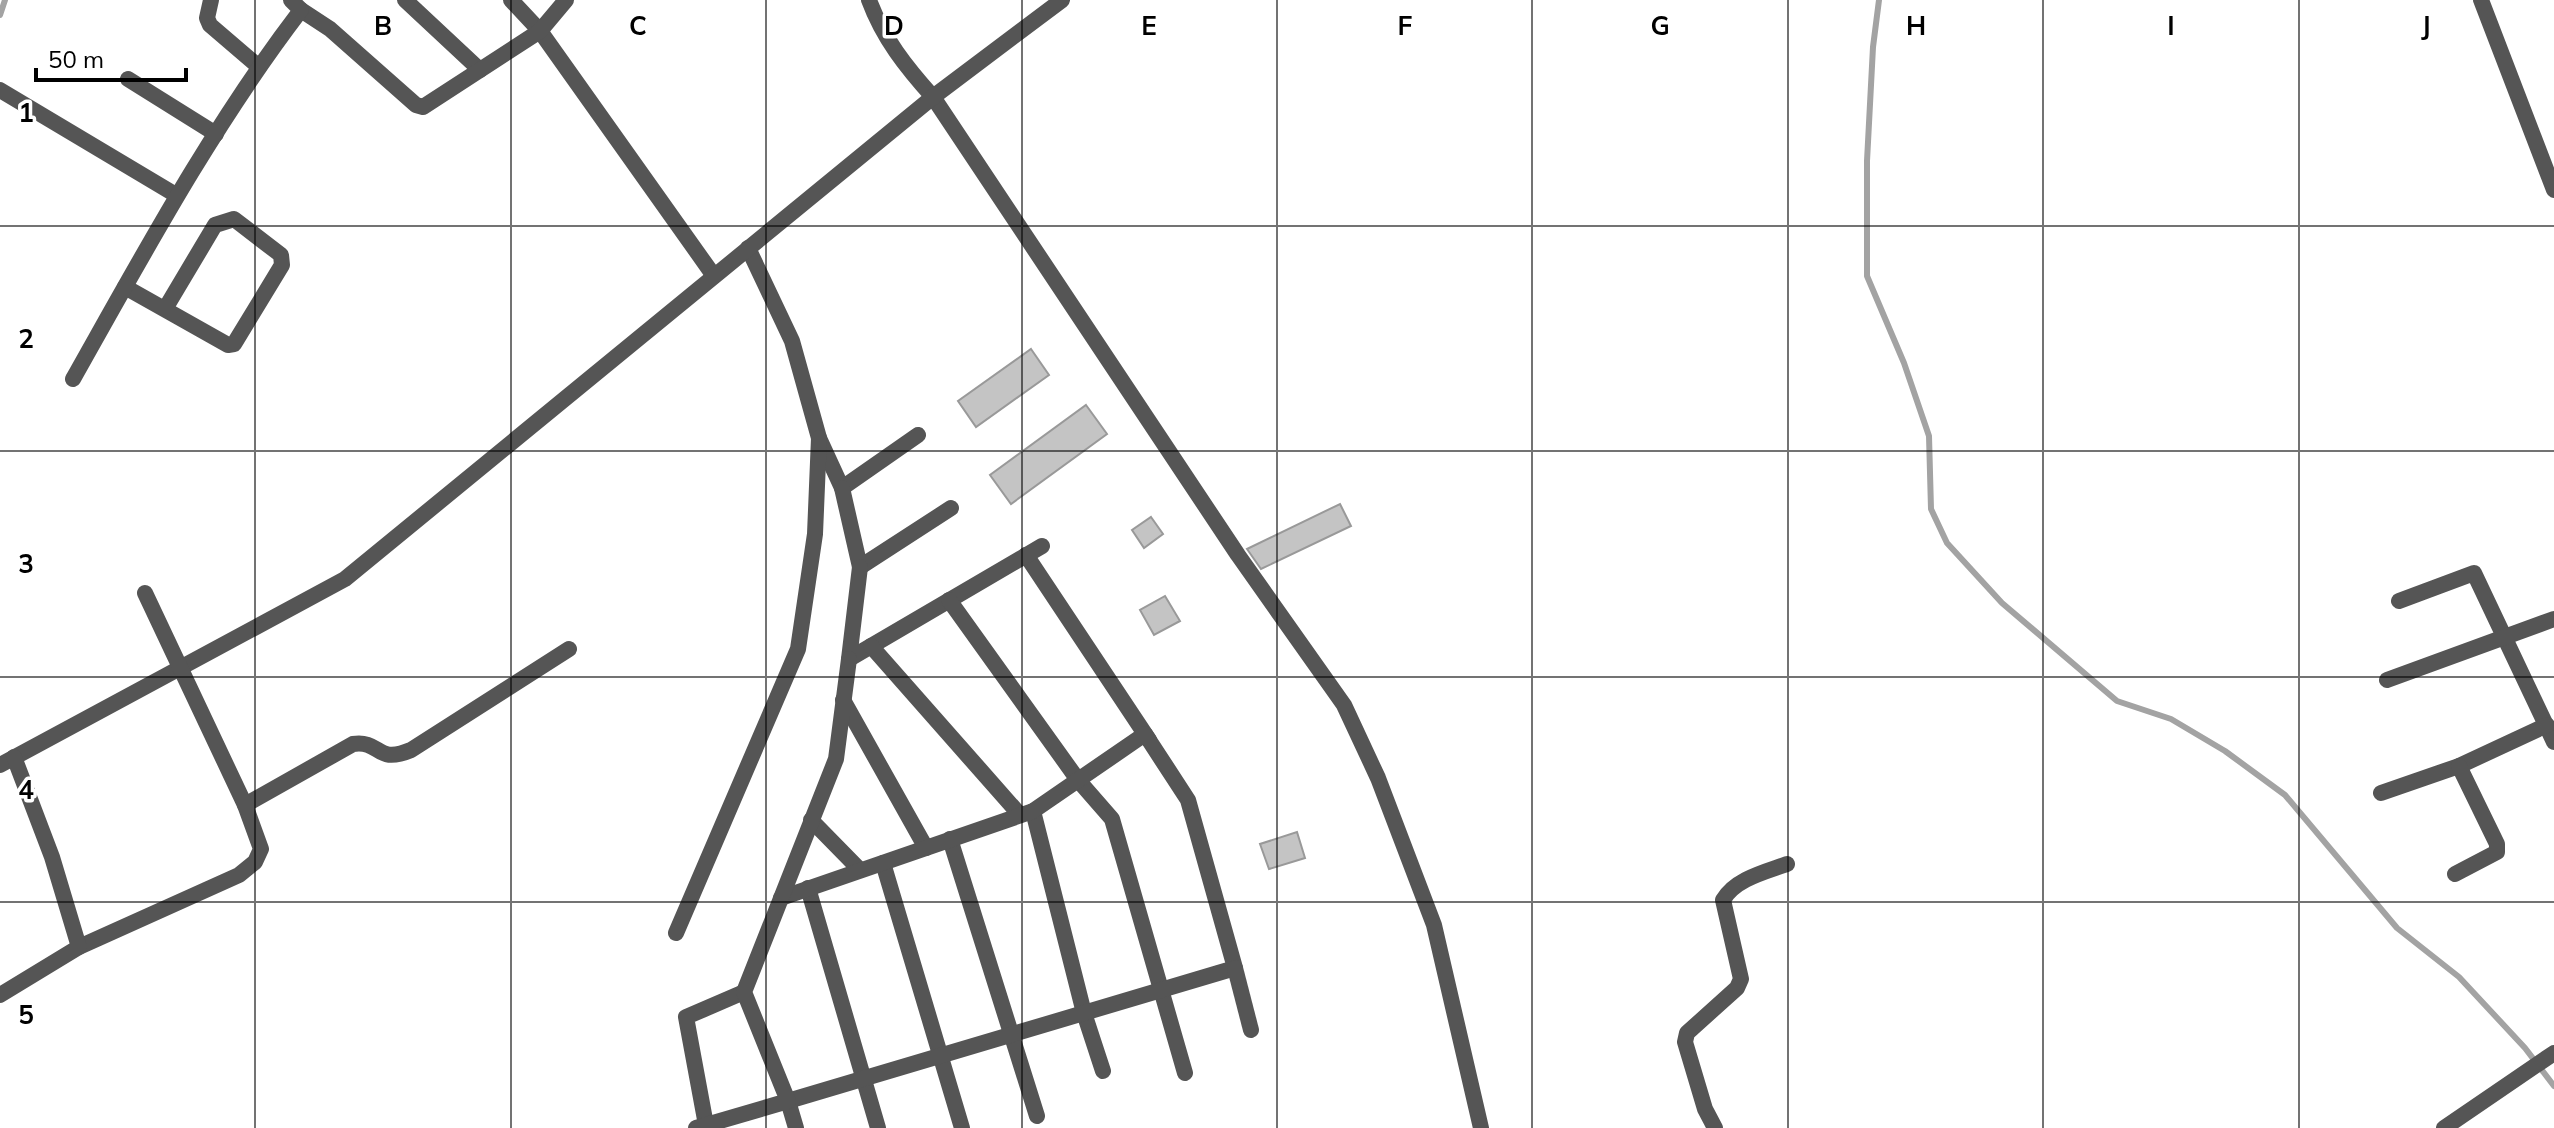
<svg xmlns="http://www.w3.org/2000/svg" width="2554" height="1128" font-family="Mulish,sans-serif">
	<style>
		.lines { fill: none; stroke-linecap: round; stroke-linejoin: round }
		.stream { stroke: #a3a3a3; stroke-width: 6 }
		.building { fill: #c4c4c4; stroke: #999; stroke-width: 2 }
		.minor { stroke: #555; stroke-width: 16 }
		.tertiary { stroke: #555; stroke-width: 16 }
		.grid { fill: none; stroke: #000; stroke-width: 2; stroke-opacity: 0.55 }
		.grid-label { font-size: 26px; text-anchor: middle; font-weight: bold; fill: #000; stroke: #fff; stroke-width: 7; stroke-linejoin: round; paint-order: stroke }
	</style>
	<rect width="100%" height="100%" fill="#fff"/>
	<g class="lines">
		<!-- stream -->
		<g class="stream">
			<polyline points="1879,0 1873,47 1867,161 1867,276 1904,363 1929,436 1931,509 1947,543 2002,603 2117,701 2171,719 2225,751 2285,795 2397,928 2459,977 2525,1048 2554,1086"/>
			<polyline points="0,15 5,0"/>
		</g>
	</g>
	<!-- building -->
	<g class="building">
		<polygon points="1031,349 1049,375 976,427 958,401"/>
		<polygon points="1086,405 1107,434 1011,504 990,475"/>
		<polygon points="1340,504 1351,526 1261,569 1247,549"/>
		<polygon points="1151,517 1163,534 1144,548 1132,530"/>
		<polygon points="1165,596 1180,621 1154,635 1140,610"/>
		<polygon points="1297,832 1305,858 1269,869 1260,844"/>
	</g>
	<g class="lines">
		<!-- minor -->
		<g class="minor">
			<polyline points="211,0 207,18 210,25 259,67"/>
			<polyline points="405,0 480,70"/>
			<polyline points="511,0 540,31 714,276"/>
			<path d="M869,0C883,38 906,67 933,97L1238,555L1344,705L1378,778L1434,925L1481,1128"/>
			<polyline points="301,10 330,29 416,105 423,107 540,31 566,0"/>
			<polyline points="128,79 216,134"/>
			<polyline points="0,90 176,195"/>
			<polyline points="748,248 792,341 819,438 842,488 918,435"/>
			<polyline points="125,287 228,345 234,344 282,265 281,255 234,219 215,225 165,309"/>
			<path d="M73,379C144,253 213,125 301,10L291,0"/>
			<polyline points="842,488 860,567 951,508"/>
			<polyline points="1026,555 1149,740"/>
			<polyline points="860,567 849,659 1042,546"/>
			<polyline points="949,600 1078,780 1112,819 1185,1073"/>
			<polyline points="2399,601 2474,573 2554,742"/>
			<polyline points="871,646 1020,815"/>
			<polyline points="2387,680 2554,619"/>
			<polyline points="843,700 926,848"/>
			<polyline points="0,765 345,579 933,97 1062,0"/>
			<polyline points="2381,793 2459,766 2547,725"/>
			<path d="M245,805L353,744C382,740 375,765 411,750L569,649"/>
			<polyline points="1033,811 1084,1013 1103,1071"/>
			<polyline points="811,820 860,870"/>
			<polyline points="950,839 1037,1116"/>
			<polyline points="883,863 962,1128"/>
			<polyline points="2455,874 2497,852 2497,844 2459,766"/>
			<polyline points="808,888 878,1128"/>
			<polyline points="781,898 1033,811 1145,734 1188,800 1235,968 788,1101 796,1128"/>
			<polyline points="676,933 798,649 815,534 819,438"/>
			<polyline points="79,947 239,875 255,862 261,849 245,805 145,593"/>
			<polyline points="1235,968 1251,1030"/>
			<polyline points="0,995 79,947 52,857 14,757"/>
			<polyline points="706,1125 686,1017 744,992"/>
			<polyline points="696,1128 788,1101 744,992 836,759 849,659"/>
			<path d="M1715,1128L1705,1109L1685,1042L1687,1033L1737,988L1741,979L1723,900C1735,879 1765,872 1787,864"/>
			<polyline points="2444,1128 2554,1053"/>
		</g>
		<!-- tertiary -->
		<polyline class="tertiary" points="2481,0 2554,190"/>
	</g>
	<!-- grid -->
	<path class="grid" d="M255,0V1128M511,0V1128M766,0V1128M1022,0V1128M1277,0V1128M1532,0V1128M1788,0V1128M2043,0V1128M2299,0V1128M0,226H2554M0,451H2554M0,677H2554M0,902H2554"/>
	<g class="grid-label">
		<text x="383" y="35">B</text>
		<text x="638" y="35">C</text>
		<text x="894" y="35">D</text>
		<text x="1149" y="35">E</text>
		<text x="1405" y="35">F</text>
		<text x="1660" y="35">G</text>
		<text x="1916" y="35">H</text>
		<text x="2171" y="35">I</text>
		<text x="2426" y="35">J</text>
		<text x="26" y="122">1</text>
		<text x="26" y="348">2</text>
		<text x="26" y="573">3</text>
		<text x="26" y="799">4</text>
		<text x="26" y="1024">5</text>
	</g>
	<!-- scale -->
	<path d="M36 68v12h150v-12" fill="none" stroke="#000000" stroke-width="4"/>
	<text x="48" y="68" font-size="24" fill="#000000" stroke="#ffffff" stroke-width="6" paint-order="stroke">50 m</text>
</svg>
